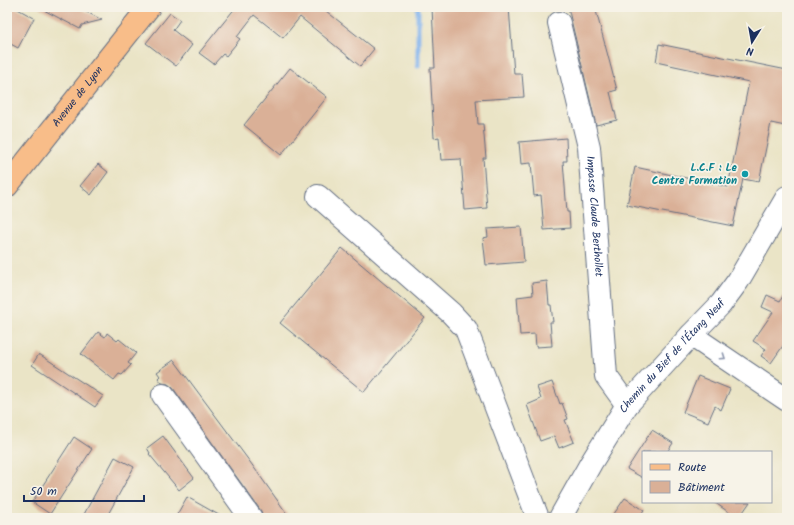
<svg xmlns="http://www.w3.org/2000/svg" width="794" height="525" font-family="Kalam,sans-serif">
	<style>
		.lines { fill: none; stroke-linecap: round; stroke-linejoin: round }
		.stream { stroke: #82b4ee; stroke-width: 5 }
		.building { fill: #dab097 }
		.minor-casing { stroke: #636e82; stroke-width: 24 }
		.major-casing { stroke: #636e82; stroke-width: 24 }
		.minor { stroke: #fff; stroke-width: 22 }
		.major { stroke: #f8bd89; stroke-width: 22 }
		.oneway { stroke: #8d97ae }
		.culture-dot { fill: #0f9aa8; stroke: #f7f3e8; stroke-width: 1.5 }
		.labels { text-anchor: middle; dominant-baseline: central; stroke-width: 3.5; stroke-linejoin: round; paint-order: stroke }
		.street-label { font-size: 11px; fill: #1b2f5e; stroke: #f7f3e8 }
		.culture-label { font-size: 11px; font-weight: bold; fill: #0d838f; stroke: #f7f3e8; text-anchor: end }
	</style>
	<rect width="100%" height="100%" fill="#f7f3e8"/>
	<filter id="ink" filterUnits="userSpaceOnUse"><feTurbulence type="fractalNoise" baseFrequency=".025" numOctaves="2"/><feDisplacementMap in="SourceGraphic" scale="8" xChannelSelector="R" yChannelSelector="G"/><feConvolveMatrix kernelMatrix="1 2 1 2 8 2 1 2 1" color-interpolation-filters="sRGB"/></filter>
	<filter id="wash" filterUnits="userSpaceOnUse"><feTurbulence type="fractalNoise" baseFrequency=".012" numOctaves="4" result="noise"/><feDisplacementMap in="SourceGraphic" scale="16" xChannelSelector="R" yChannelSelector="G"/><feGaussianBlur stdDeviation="0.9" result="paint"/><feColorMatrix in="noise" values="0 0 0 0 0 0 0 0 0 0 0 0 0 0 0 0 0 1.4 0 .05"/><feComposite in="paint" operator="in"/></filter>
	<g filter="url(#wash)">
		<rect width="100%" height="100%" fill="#eae4c6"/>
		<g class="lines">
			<!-- stream -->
			<polyline class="stream" points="418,66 418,7"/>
		</g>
		<g id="blocks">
			<!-- building -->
			<g class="building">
				<polygon points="7,7 14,7 34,18 18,48 7,42"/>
				<polygon points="38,7 77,7 102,20 82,25 80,29"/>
				<polygon points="236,7 321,7 374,49 360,66 300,17 283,38 254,15 237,37 240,39 226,56 223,54 214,64 199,53"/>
				<polygon points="442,7 509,7 514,74 522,74 524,97 476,100 478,124 483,124 486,158 483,158 487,208 465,210 461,159 441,160 439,137 434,138 430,68 435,68 432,8"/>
				<polygon points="568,7 595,7 617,90 610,92 617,120 596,125"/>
				<polygon points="170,13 180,20 173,30 192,45 176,66 146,43"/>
				<polygon points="659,44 787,70 787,118 785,126 771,123 759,182 743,179 733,226 627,205 635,167 728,187 749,82 656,62"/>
				<polygon points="290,68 327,97 281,155 244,125"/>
				<polygon points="566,138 567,161 563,161 567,212 569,212 570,228 544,230 541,195 534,196 531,163 521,164 519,142"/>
				<polygon points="98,164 108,172 91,195 80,186"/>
				<polygon points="521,227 524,262 486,265 483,238 488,237 487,229"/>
				<polygon points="342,248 425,318 364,392 280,323"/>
				<polygon points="547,281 549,305 551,305 552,314 553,322 550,322 552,346 536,347 535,334 520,335 517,297 533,295 532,283"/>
				<polygon points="787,289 787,340 771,363 761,356 766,349 753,341 773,312 762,307 767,295 780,301"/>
				<polygon points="98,332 105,337 107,333 117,341 119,339 136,353 128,363 131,365 122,375 119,374 114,380 81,354"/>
				<polygon points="39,354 103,396 95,407 32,365"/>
				<polygon points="174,360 250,462 290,518 263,518 261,511 173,388 168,384 162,383 158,378 160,376 157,372"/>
				<polygon points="698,376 730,389 721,410 715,406 708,422 683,412"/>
				<polygon points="552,382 560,404 562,403 568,419 565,420 574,442 559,448 554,436 540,441 527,405 541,399 537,387"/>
				<polygon points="652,430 673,443 667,452 643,452 643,478 627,469"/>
				<polygon points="163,436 194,478 179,490 149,454 150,453 147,448"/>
				<polygon points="74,437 92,449 50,514 32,502"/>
				<polygon points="115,457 134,467 106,518 82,518"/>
				<polygon points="187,497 224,518 175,518"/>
				<polygon points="625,498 644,510 638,518 611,518"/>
				<polygon points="714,502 750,502 739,518 737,518"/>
			</g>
		</g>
	</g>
	<g filter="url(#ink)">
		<use href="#blocks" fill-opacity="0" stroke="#636e82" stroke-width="1"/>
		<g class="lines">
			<!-- minor casing -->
			<g class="minor-casing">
				<g id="minor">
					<path id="s1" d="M559,23L589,147L606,376L627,405"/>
					<polyline points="318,196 451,313 466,329 538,518"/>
					<polyline points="691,335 787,400"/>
					<polyline points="163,395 251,518"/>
					<path id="s2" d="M560,518L591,463L627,405L691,335L721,304L738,281L787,197"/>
				</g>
			</g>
			<!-- major casing -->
			<g class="major-casing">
				<g id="major">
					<path id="s3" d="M7,186L149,7"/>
				</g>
			</g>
			<!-- minor -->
			<use href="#minor" class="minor"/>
			<!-- major -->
			<use href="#major" class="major"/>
		</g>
		<!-- one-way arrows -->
		<defs><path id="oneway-chevron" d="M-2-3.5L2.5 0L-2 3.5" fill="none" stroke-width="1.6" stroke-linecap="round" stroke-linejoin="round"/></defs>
		<use class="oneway" href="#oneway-chevron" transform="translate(723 357) rotate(34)"/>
	</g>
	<!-- markers -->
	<circle class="culture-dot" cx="745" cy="174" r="4"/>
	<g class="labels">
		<!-- street labels -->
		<g class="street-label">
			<text stroke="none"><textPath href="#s3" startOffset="114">Avenue de Lyon</textPath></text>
			<text stroke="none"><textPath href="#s1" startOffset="197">Impasse Claude Berthollet</textPath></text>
			<text stroke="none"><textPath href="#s2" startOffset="198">Chemin du Bief de l'Étang Neuf</textPath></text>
		</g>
		<!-- culture labels -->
		<g class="culture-label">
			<text x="737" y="168">L.C.F : Le<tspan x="737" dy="13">Centre Formation</tspan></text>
		</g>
	</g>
	<!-- margin -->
	<rect width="794" height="525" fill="none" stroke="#f7f3e8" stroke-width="24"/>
	<!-- legend -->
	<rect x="642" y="451" width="130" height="52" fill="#f7f3e8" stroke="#9fa5b1"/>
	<rect x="650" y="464" width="20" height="6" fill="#f8bd89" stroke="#9fa5b1"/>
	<text x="678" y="471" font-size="12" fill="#1b2f5e">Route</text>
	<rect x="650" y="481" width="20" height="12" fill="#dab097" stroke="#9fa5b1"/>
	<text x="678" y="491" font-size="12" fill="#1b2f5e">Bâtiment</text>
	<!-- north arrow -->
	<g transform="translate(752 42) rotate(191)" stroke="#f7f3e8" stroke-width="3" paint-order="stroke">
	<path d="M0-3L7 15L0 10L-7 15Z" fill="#1b2f5e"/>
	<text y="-6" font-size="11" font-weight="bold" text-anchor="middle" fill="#1b2f5e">N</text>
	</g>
	<!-- scale -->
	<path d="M24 495v6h120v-6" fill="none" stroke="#1b2f5e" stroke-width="2"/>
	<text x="30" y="495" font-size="12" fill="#1b2f5e" stroke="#f7f3e8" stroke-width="3" paint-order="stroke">50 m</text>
</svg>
